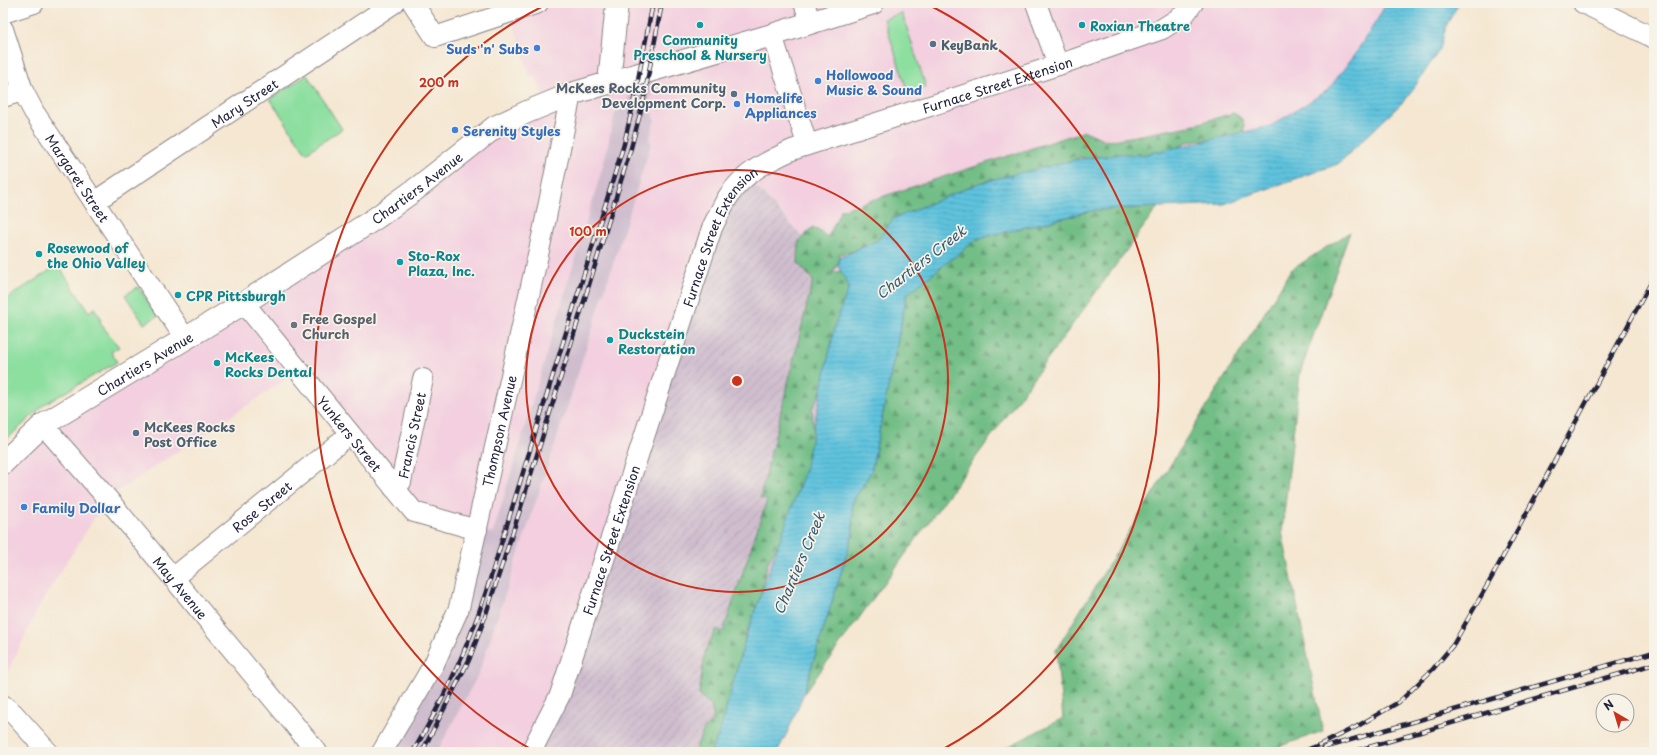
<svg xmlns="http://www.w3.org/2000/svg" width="1657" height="755" font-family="'Playpen Sans',sans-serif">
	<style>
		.built { fill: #f3cfdf }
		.industrial { fill: url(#industrial-furrows) }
		.railway { fill: #cfbdce }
		.green { fill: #8ddfa0; stroke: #58806e }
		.forest { fill: url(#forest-firs); stroke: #4a7060 }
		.water { fill: url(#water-rules); stroke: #40728c }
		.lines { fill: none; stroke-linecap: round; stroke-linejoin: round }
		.minor-casing { stroke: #8c8486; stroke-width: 22 }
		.major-casing { stroke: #8c8486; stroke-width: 24 }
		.minor { stroke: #fff; stroke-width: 20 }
		.major { stroke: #fff; stroke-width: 22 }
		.rail-casing { stroke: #22223b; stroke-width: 4.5 }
		.rail { stroke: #f7f3e8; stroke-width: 3; stroke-dasharray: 9; stroke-linecap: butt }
		.ring { fill: none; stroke: #c8321e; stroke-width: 2 }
		.culture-dot { fill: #0f9aa8; stroke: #f7f3e8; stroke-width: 1.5 }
		.service-dot { fill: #5c6f8a; stroke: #f7f3e8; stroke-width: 1.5 }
		.shop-dot { fill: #3f7fe0; stroke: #f7f3e8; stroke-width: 1.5 }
		.worship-dot { fill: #6b7280; stroke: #f7f3e8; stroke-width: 1.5 }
		.labels { text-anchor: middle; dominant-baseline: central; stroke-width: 3.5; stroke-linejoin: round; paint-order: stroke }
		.culture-label { font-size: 13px; font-weight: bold; fill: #0d838f; stroke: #f7f3e8; text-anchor: start }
		.service-label { font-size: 13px; font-weight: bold; fill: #4e5e75; stroke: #f7f3e8; text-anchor: start }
		.shop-label { font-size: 13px; font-weight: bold; fill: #366cbe; stroke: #f7f3e8; text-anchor: start }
		.street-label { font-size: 13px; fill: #22223b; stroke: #f7f3e8 }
		.worship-label { font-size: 13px; font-weight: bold; fill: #5b616d; stroke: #f7f3e8; text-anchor: start }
		.water-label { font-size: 14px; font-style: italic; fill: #375a74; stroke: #f7f3e8 }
		.centre { fill: #c8321e; stroke: #f7f3e8; stroke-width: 2 }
		.ring-label { font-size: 12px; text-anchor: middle; font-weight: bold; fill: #c8321e; stroke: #f7f3e8; stroke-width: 3.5; stroke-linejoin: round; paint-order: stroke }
	</style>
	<defs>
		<pattern id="industrial-furrows" width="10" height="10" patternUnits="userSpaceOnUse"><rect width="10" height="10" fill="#cfbdce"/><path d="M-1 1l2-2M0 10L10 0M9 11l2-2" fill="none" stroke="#b1a2b2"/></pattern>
		<pattern id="forest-firs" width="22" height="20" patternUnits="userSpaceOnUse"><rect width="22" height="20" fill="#72be86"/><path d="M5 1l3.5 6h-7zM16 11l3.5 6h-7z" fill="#5d9a6f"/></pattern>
		<pattern id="water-rules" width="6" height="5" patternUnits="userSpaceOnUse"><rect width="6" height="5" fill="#5fc3dd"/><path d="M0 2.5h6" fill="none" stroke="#52a7bf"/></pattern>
	</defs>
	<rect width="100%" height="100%" fill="#f7f3e8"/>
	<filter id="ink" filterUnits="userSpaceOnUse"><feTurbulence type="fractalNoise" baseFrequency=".025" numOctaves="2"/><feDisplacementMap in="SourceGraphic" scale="8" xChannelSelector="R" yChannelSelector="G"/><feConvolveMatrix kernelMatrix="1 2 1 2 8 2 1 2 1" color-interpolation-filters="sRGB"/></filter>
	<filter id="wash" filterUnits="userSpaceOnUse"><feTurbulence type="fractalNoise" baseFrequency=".012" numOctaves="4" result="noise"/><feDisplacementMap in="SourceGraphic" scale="16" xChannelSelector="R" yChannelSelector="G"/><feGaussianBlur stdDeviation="0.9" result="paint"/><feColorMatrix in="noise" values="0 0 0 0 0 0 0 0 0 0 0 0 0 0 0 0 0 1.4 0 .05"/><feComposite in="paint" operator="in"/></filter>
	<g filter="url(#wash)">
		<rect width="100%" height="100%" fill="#f5e7d2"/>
		<!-- built -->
		<polygon class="built" points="538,3 1386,3 1380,15 1355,54 1328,90 1271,126 1143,155 1121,154 849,286 747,176 531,752 437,752 479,673 569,402 652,143 649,141 655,119 649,100 656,70 633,76 627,105 615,113 604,162 493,534 414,512 299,371 107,498 41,603 3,681 3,436 15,450 546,104 536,75 530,77 510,12"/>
		<!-- industrial -->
		<polygon class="industrial" points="746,176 849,286 737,752 531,752 703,254"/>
		<!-- railway -->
		<polygon class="railway" points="656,70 649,100 655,119 649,141 652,142 569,402 479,673 437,752 382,752 434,664 477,530 493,533 604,162 615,113 627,105 633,76"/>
		<!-- green -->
		<g class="green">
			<polygon points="902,13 926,87 908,93 884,19"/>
			<polygon points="307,75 342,129 306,153 270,99"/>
			<polygon points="58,265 89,312 94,308 101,318 100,323 119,347 111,352 117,362 45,404 6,440 3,436 3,301"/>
			<polygon points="138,287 158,316 144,324 125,295"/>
		</g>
		<!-- forest -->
		<g class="forest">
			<path d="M1233,113C1244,117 1247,126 1241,137L1210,140H1197L1184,143L1179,147L1158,154L1153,152L1148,156L1141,158C1131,152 1127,154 1119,161L1090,160L1080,157L1069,163L1009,183L990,179C980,190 964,196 949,196L945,203L929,208L926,205L920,212L892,219L890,229L873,246L865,244L856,251L839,254L840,261L832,273L848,269L854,272L829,376L812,408L815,458L798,488L784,536L768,561L756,615L745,635L744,652L716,752H694L704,729L714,719L711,705L699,695L705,652L716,629L723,632L767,500L760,498L813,280L798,263L799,241L813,227L828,237L841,210L1085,131L1108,141L1190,126Z"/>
			<polygon points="1158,207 803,695 853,534 852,503 871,472 907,294 977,239 1095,210"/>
			<polygon points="1350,232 1300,373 1282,532 1323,731 1264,752 998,752 1063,718 1056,650 1291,270"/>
		</g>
		<!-- water -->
		<polygon class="water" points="1386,3 1459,3 1446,26 1440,49 1407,98 1338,164 1224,204 1095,210 977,239 907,294 871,472 852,503 853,534 803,695 788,731 777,752 711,752 720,731 746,636 805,470 835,325 849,287 838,266 839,258 878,240 893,219 979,183 1074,160 1121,154 1143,155 1271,126 1328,90 1355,54 1380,15"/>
	</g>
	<g filter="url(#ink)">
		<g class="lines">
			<!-- minor casing -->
			<g class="minor-casing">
				<g id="minor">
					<polyline points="413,3 435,37 538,3"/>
					<polyline points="804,3 811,23"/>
					<polyline points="1036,3 1058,65"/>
					<polyline points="1583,3 1654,38"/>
					<polyline points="3,13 34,3"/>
					<path id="s1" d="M3,29L23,91L34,112L185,338"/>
					<polyline points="772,35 807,144"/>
					<polyline points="3,97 23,91"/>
					<path id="s2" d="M94,202L394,3"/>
					<path id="s3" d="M244,303L414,512L477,530"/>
					<path id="s4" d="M43,425L107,498L317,752"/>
					<path id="s5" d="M394,488L401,482L423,379"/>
					<path id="s6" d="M173,578L350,434"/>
					<polyline points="3,705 13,713 48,752"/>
					<path id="s7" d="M382,752L434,664L459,608L542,237L571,94"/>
					<path id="s8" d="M531,752L560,695L712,228C717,218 722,207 728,197C743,173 768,161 792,150L1058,65L1162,29L1184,15L1193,3"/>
				</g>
			</g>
			<!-- major casing -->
			<g class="major-casing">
				<g id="major">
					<polyline points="609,83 617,3"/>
					<path id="s9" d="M3,463L43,425L244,303L376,218L420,186L495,127L527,112L571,94L772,35L873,3"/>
				</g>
			</g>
			<!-- minor -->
			<use href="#minor" class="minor"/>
			<!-- major -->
			<use href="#major" class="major"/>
			<!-- rail casing -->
			<g class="rail-casing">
				<g id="rail">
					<polyline points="1323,748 1654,652"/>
					<path d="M413,752C431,721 448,689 462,656C474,628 484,599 493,570L624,144L633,105L653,3"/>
					<polyline points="422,752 469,660 485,617 520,510 631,148 643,103 662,3"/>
					<polyline points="1301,752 1319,745 1356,727 1399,702 1433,669 1453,645 1492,577 1654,277"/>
					<polyline points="1352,752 1654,664"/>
				</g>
			</g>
			<!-- rail -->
			<use href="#rail" class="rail"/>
		</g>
	</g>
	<!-- distance rings -->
	<g class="ring">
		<circle cx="737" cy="381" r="211"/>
		<path d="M536 752A422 422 0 0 1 549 3M925 3A422 422 0 0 1 938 752"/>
	</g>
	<!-- markers -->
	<g class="culture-dot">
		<circle cx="700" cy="25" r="4"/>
		<circle cx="1082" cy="25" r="4"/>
		<circle cx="39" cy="254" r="4"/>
		<circle cx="400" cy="262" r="4"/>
		<circle cx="178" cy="295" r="4"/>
		<circle cx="610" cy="340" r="4"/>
		<circle cx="217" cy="363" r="4"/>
	</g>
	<g class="service-dot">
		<circle cx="933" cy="44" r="4"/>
		<circle cx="734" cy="94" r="4"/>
		<circle cx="136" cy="433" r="4"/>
	</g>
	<g class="shop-dot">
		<circle cx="537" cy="48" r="4"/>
		<circle cx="818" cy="81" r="4"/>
		<circle cx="737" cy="104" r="4"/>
		<circle cx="455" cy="130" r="4"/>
		<circle cx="24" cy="507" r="4"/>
	</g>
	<circle class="worship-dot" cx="294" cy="325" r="4"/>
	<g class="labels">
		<!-- culture labels -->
		<g class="culture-label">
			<text x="1090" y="25">Roxian Theatre</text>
			<text x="700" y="39" text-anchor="middle">Community<tspan x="700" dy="15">Preschool &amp; Nursery</tspan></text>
			<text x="47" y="247">Rosewood of<tspan x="47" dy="15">the Ohio Valley</tspan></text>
			<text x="408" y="255">Sto-Rox<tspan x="408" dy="15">Plaza, Inc.</tspan></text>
			<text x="186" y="295">CPR Pittsburgh</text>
			<text x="618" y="333">Duckstein<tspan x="618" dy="15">Restoration</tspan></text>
			<text x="225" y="356">McKees<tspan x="225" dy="15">Rocks Dental</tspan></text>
		</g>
		<!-- service labels -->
		<g class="service-label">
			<text x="941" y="44">KeyBank</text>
			<text x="726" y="87" text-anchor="end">McKees Rocks Community<tspan x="726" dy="15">Development Corp.</tspan></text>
			<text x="144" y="426">McKees Rocks<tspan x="144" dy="15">Post Office</tspan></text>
		</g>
		<!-- shop labels -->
		<g class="shop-label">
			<text x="529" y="48" text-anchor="end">Suds 'n' Subs</text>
			<text x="826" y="74">Hollowood<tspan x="826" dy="15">Music &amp; Sound</tspan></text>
			<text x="745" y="97">Homelife<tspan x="745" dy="15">Appliances</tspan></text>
			<text x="463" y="130">Serenity Styles</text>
			<text x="32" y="507">Family Dollar</text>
		</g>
		<!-- street labels -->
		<g class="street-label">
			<text stroke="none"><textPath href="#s8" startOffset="886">Furnace Street Extension</textPath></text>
			<text stroke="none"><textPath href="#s2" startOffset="180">Mary Street</textPath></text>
			<text stroke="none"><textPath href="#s1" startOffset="168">Margaret Street</textPath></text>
			<text stroke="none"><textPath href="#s9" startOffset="498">Chartiers Avenue</textPath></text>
			<text stroke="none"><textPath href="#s8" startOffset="551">Furnace Street Extension</textPath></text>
			<text stroke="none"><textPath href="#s9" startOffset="174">Chartiers Avenue</textPath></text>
			<text stroke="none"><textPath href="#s7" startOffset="345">Thompson Avenue</textPath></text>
			<text stroke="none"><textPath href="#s3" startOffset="168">Yunkers Street</textPath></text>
			<text stroke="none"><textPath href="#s5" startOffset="57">Francis Street</textPath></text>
			<text stroke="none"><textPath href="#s6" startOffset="114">Rose Street</textPath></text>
			<text stroke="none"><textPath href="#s8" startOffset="227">Furnace Street Extension</textPath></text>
			<text stroke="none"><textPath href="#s4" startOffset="213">May Avenue</textPath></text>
		</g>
		<!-- worship labels -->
		<g class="worship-label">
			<text x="302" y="318">Free Gospel<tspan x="302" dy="15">Church</tspan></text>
		</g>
		<!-- water labels -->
		<g class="water-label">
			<text transform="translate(921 262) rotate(-38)">Chartiers Creek</text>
			<text transform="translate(799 563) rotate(-67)">Chartiers Creek</text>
		</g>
	</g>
	<circle cx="737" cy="381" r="6" class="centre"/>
	<g class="ring-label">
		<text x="439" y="87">200 m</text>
		<text x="588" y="236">100 m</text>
	</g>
	<!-- margin -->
	<rect width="1657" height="755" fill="none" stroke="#f7f3e8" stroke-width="16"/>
	<!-- north arrow -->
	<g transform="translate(1615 713) rotate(322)"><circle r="19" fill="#f7f3e8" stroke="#a29fa3"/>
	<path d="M0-3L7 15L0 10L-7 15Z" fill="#c8321e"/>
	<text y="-6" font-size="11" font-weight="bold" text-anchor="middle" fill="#22223b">N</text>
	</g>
</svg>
